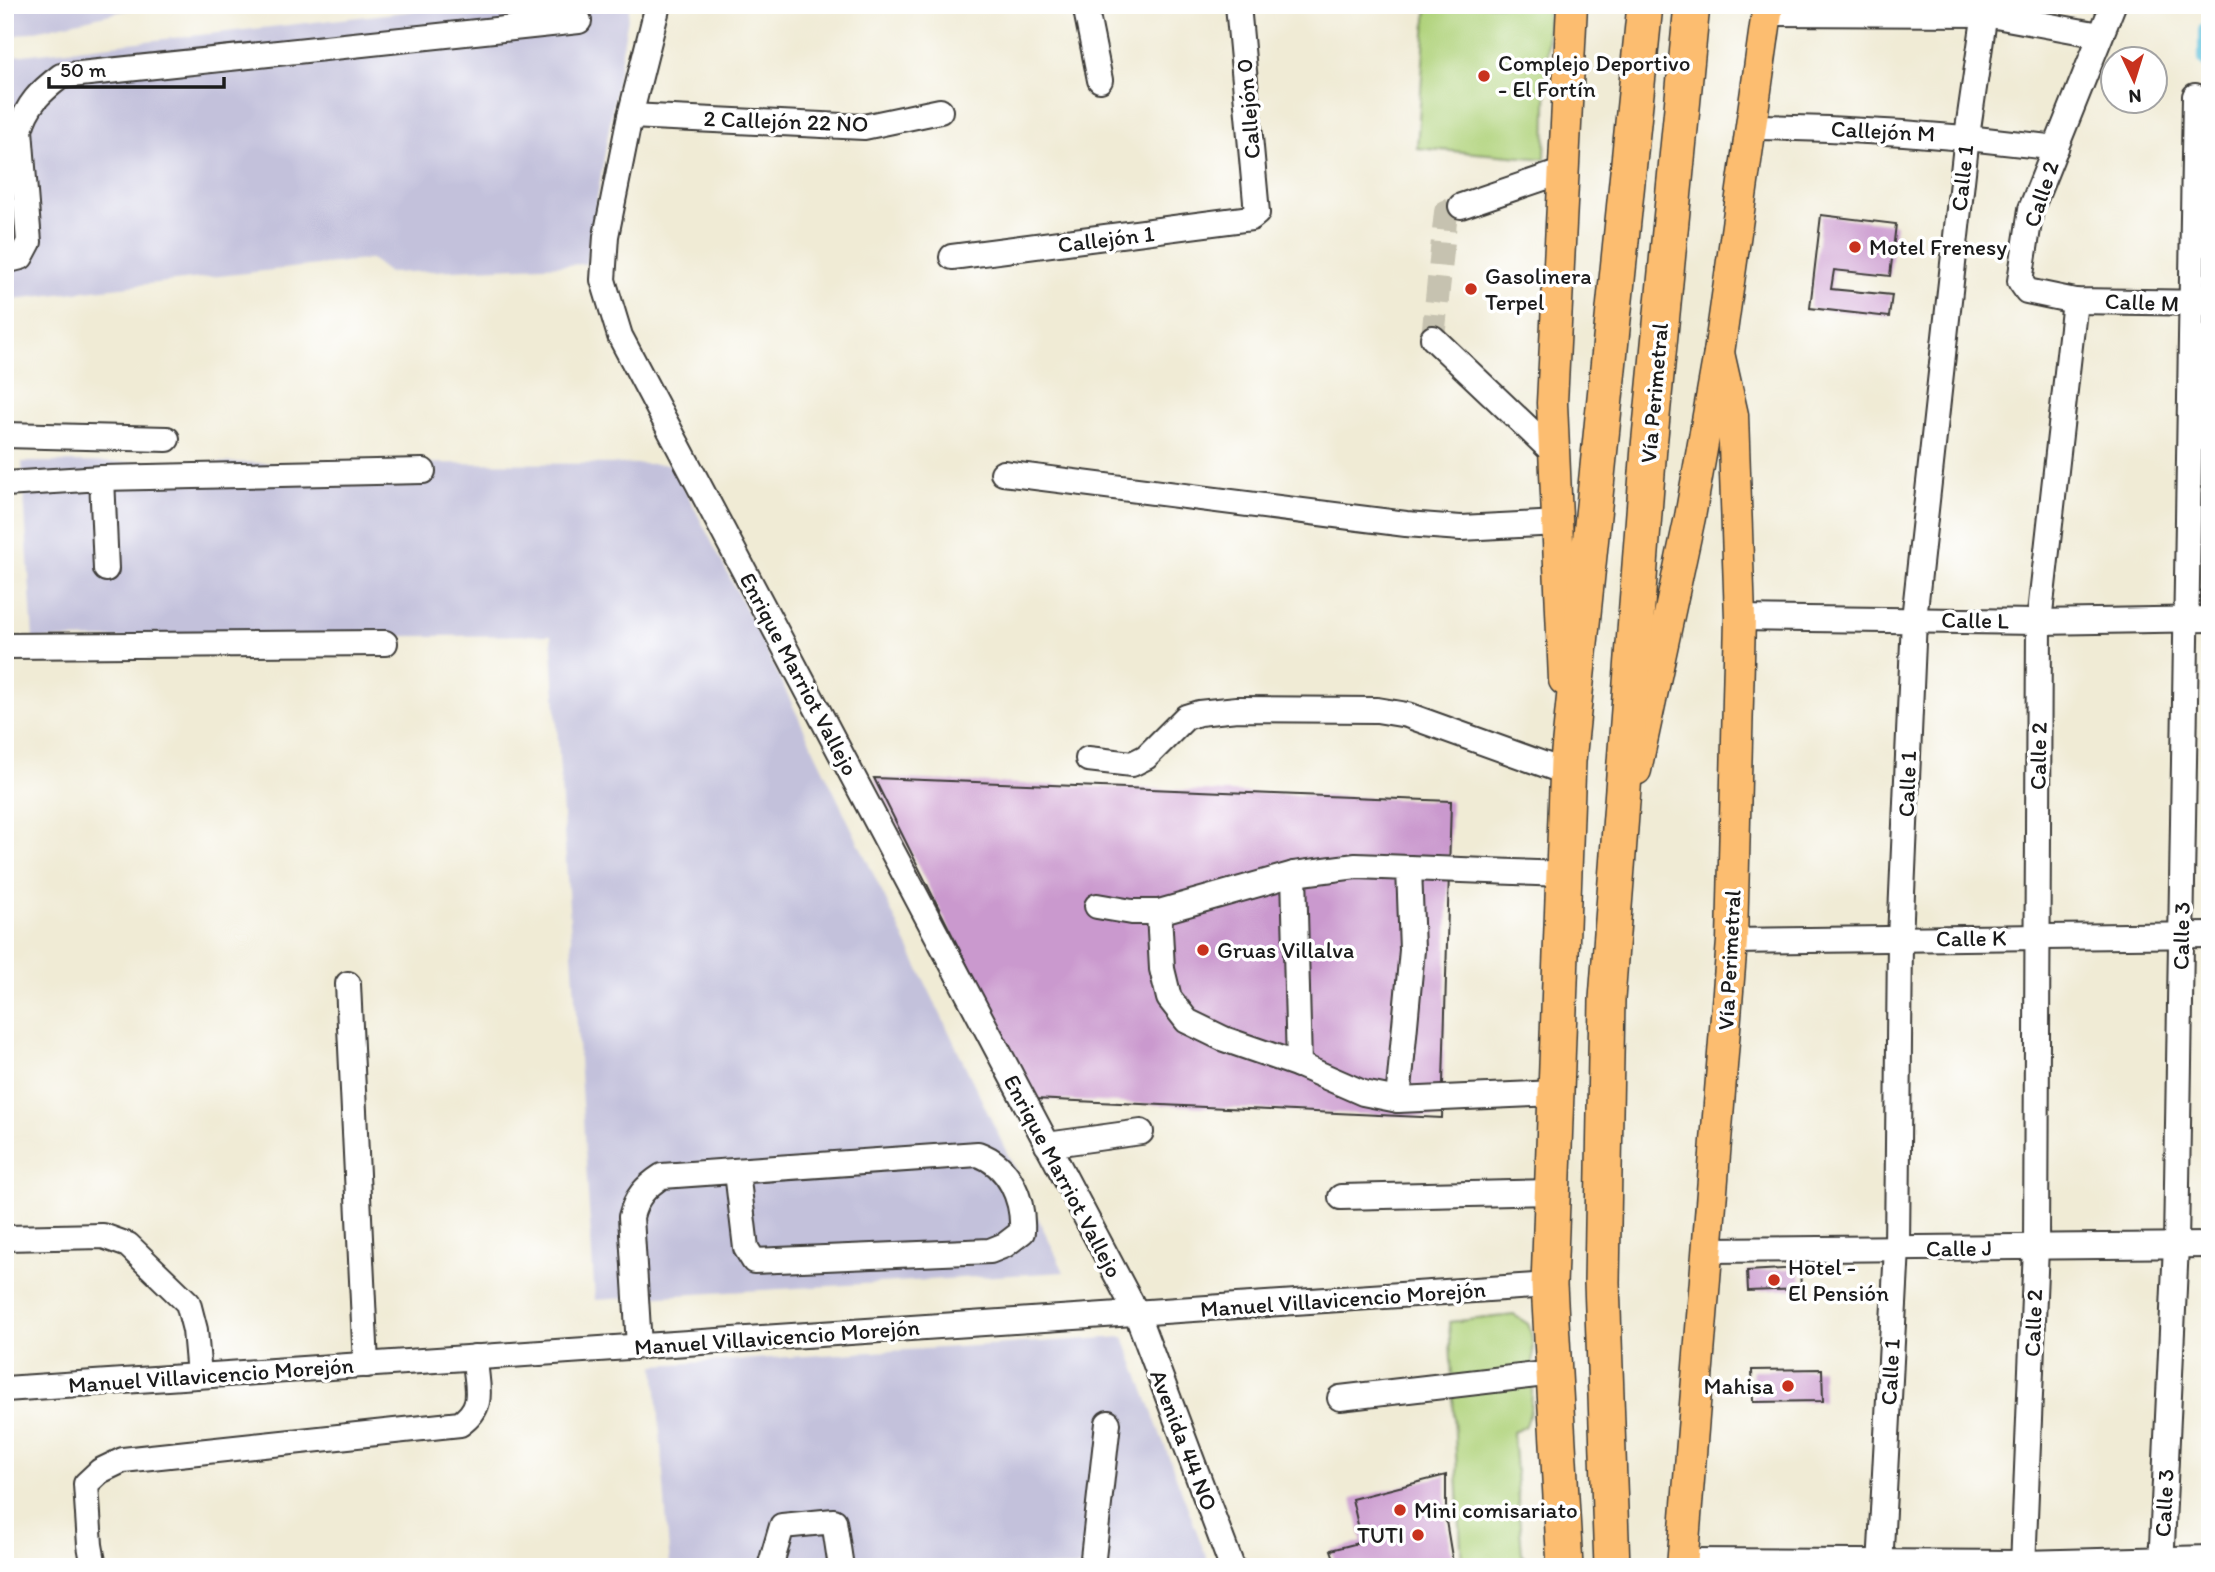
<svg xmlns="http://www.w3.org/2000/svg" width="2215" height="1572" font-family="Itim,sans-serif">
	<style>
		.industrial { fill: #c3c1db }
		.green { fill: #b0d37b; stroke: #66784c; stroke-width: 2 }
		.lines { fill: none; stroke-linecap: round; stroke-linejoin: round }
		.canal { stroke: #5dc1db; stroke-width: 24 }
		.building { fill: #ca99ce }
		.minor-tunnel { stroke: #c6c2b0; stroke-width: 24; stroke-dasharray: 24 12; stroke-linecap: butt }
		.minor-casing { stroke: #3c3b38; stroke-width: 28 }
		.major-casing { stroke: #3c3b38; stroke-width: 33 }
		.highway-casing { stroke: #3c3b38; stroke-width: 38 }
		.minor { stroke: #fff; stroke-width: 24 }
		.major { stroke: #fcbd6f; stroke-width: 30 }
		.highway { stroke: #fcbd6f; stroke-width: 35 }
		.poi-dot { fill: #c8321e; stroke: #fff; stroke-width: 2.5 }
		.labels { text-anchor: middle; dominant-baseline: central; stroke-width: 7; stroke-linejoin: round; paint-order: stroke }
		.poi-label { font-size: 23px; fill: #1c1c1c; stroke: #fff; text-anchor: start }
		.street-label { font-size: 23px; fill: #1c1c1c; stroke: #fff }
	</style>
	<rect width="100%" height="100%" fill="#fff"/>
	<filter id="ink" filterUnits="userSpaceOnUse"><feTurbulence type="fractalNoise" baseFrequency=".0143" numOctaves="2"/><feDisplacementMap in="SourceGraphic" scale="14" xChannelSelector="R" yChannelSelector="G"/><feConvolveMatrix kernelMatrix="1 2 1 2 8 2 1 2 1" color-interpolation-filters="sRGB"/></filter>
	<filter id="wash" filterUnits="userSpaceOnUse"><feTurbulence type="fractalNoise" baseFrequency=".00686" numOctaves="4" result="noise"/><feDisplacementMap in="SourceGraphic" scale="28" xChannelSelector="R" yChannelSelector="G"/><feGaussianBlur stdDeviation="1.57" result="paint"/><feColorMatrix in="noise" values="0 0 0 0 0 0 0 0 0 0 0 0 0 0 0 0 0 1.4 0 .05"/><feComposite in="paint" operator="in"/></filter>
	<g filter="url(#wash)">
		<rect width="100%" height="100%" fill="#f0ebd5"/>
		<!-- industrial -->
		<g class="industrial">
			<polygon points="5,5 150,5 5,38"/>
			<polygon points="466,5 630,5 586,264 389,273 371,259 5,300 5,57"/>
			<polygon points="22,462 672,464 758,633 1064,1272 595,1300 551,635 33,639"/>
			<polygon points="1124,1337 1210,1567 670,1567 655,1365"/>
		</g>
		<!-- green -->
		<g class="green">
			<polygon points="1427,5 1548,5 1545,159 1417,148"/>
			<path d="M1514,1315L1528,1324C1536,1340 1534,1411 1525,1427L1513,1432L1522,1554L1529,1567H1462L1449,1322Z"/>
		</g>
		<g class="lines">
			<!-- canal -->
			<polyline class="canal" points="2210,32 2210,58"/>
		</g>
		<g id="blocks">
			<!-- building -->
			<g class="building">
				<polygon points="1821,215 1896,224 1890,276 1834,270 1831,289 1892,295 1889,317 1810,308"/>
				<polygon points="874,778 1451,801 1442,1118 1034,1099"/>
				<polygon points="1800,1268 1801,1289 1748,1291 1747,1271"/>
				<polygon points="1822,1369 1823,1401 1753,1402 1752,1370"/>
				<polygon points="1446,1475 1446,1521 1453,1563 1438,1567 1337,1567 1331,1550 1362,1542 1352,1499"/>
			</g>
		</g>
	</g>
	<g filter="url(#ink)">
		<use href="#blocks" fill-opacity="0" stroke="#3c3b38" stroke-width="2"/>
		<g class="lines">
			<!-- minor-tunnel -->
			<polyline class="minor-tunnel" points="1433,338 1446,212 1461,206"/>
			<!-- minor casing -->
			<g class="minor-casing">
				<g id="minor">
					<polyline points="658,5 630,116 606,236 603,280 620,336 1136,1312 1232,1567"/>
					<polyline points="1085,5 1100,80"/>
					<polyline points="2113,5 2031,209 2020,281 2027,291 2075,301 2210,303"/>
					<polyline points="1767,13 1985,14 2100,35"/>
					<polyline points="630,116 864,127 940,111"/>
					<path d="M1752,127C1854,128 1955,135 2056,148"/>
					<polyline points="1461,206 1564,171"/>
					<polyline points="952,257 1251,218 1257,213 1238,5"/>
					<path d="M5,261L21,257L29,242L20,130C27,104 40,92 61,76L579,21"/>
					<polyline points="1433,338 1554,453"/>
					<polyline points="5,435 167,439"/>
					<polyline points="1003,473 1406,524 1461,528 1558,523"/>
					<polyline points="102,478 423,471"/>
					<polyline points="5,484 102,478 106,569"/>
					<polyline points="1740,618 2039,622 2210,619"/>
					<polyline points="5,646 385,643"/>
					<polyline points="1088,759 1132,764 1146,757 1186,717 1199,713 1237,709 1377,710 1407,715 1568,773"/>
					<polyline points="1409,868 1564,874"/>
					<polyline points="1294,874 1299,1065"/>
					<polyline points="1097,906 1132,912 1159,912 1294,874 1356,866 1409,868 1412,950 1398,1100"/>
					<polyline points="1159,912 1162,969 1169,998 1187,1021 1224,1039 1299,1065 1363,1093 1398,1100 1556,1093"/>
					<polyline points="1732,941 2210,935"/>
					<polyline points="348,984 366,1365"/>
					<polyline points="1047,1145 1141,1132"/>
					<polyline points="1341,1197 1552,1192"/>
					<polyline points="5,1238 103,1236 128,1245 188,1303 195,1330 199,1375"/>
					<polyline points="1708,1250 2210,1245"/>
					<path d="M639,1346L631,1217C636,1197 645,1187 662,1176L978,1154C1009,1165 1024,1199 1022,1232L1005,1245L990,1251L754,1261L746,1248L737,1172"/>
					<polyline points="5,1389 1549,1285"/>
					<polyline points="1340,1398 1554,1373"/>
					<polyline points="1682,1561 2023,1563 2210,1558"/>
					<path d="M94,1567L90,1545L86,1484L100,1471L123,1460L460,1424C487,1405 476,1387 475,1357"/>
					<polyline points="770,1567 782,1526 834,1521 841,1567"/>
					<polyline points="1092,1567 1108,1423"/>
					<polyline points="1880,1567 1897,1248 1900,939 1914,619 1967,136 1986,5"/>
					<polyline points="2023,1567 2036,1247 2039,622 2075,301"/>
					<polyline points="2161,1567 2176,1245 2195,96"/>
				</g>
			</g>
			<!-- major casing -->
			<g class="major-casing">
				<g id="major">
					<polyline points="1564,680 1552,403 1572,5"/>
					<polyline points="1636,770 1690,517 1719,353 1768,5"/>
					<polyline points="1682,1567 1732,941 1740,618 1733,415 1719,353"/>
				</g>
			</g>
			<!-- highway casing -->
			<g class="highway-casing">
				<g id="highway">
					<polyline points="1565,1567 1549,1285 1568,761 1645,5"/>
					<polyline points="1612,1567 1602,1282 1607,999 1649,447 1692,5"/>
				</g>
			</g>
			<!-- minor -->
			<use href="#minor" class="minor"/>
			<!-- major -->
			<use href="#major" class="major"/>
			<!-- highway -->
			<use href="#highway" class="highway"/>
		</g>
	</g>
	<!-- markers -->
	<g class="poi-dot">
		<circle cx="1484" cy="76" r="7"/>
		<circle cx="1855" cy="247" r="7"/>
		<circle cx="1471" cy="289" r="7"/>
		<circle cx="1203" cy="950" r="7"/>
		<circle cx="1774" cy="1280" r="7"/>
		<circle cx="1788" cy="1386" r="7"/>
		<circle cx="1400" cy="1510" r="7"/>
		<circle cx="1418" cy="1535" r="7"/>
	</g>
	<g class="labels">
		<!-- poi labels -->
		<g class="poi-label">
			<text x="1498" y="63">Complejo Deportivo<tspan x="1498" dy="26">- El Fortín</tspan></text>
			<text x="1869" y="247">Motel Frenesy</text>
			<text x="1485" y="276">Gasolinera<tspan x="1485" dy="26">Terpel</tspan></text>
			<text x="1217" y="950">Gruas Villalva</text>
			<text x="1788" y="1267">Hotel -<tspan x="1788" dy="26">El Pensión</tspan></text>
			<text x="1774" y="1386" text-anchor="end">Mahisa</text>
			<text x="1414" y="1510">Mini comisariato</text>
			<text x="1404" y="1535" text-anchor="end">TUTI</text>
		</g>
		<!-- street labels -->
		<g class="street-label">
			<text transform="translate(1248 109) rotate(-95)">Callejón 0</text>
			<text transform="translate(786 121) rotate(2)">2 Callejón 22 NO</text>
			<text transform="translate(1883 131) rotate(3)">Callejón M</text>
			<text transform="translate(1962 178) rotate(-84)">Calle 1</text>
			<text transform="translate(2041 194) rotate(-72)">Calle 2</text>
			<text transform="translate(1106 239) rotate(-7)">Callejón 1</text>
			<text transform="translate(2142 302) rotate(2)">Calle M</text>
			<text transform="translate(1654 393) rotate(-85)">Vía Perimetral</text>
			<text transform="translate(1975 620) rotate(1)">Calle L</text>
			<text transform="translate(799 674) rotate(62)">Enrique Marriot Vallejo</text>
			<text transform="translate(2038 756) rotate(-89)">Calle 2</text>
			<text transform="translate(1907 784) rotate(-88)">Calle 1</text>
			<text transform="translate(2181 936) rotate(-89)">Calle 3</text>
			<text transform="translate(1971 938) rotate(-1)">Calle K</text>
			<text transform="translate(1729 960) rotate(-87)">Vía Perimetral</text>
			<text transform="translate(1063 1176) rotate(62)">Enrique Marriot Vallejo</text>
			<text transform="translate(1959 1248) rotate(-1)">Calle J</text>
			<text transform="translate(1343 1299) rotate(-4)">Manuel Villavicencio Morejón</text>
			<text transform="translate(2033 1323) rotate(-88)">Calle 2</text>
			<text transform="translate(777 1337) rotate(-4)">Manuel Villavicencio Morejón</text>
			<text transform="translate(1890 1372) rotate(-87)">Calle 1</text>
			<text transform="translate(211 1375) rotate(-4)">Manuel Villavicencio Morejón</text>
			<text transform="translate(1184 1440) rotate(69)">Avenida 44 NO</text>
			<text transform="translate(2164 1503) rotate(-87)">Calle 3</text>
		</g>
	</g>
	<!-- margin -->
	<rect width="2215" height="1572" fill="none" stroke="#fff" stroke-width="28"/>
	<!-- north arrow -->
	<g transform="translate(2134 80) rotate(176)"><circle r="33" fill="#ffffff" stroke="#a4a4a4" stroke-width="2"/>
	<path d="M0-5L12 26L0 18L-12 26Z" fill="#c8321e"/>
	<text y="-10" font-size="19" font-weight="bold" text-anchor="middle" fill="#1c1c1c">N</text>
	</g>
	<!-- scale -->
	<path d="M49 77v10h175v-10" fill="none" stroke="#1c1c1c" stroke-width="3.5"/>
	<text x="60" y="77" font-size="21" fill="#1c1c1c" stroke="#ffffff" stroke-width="5" paint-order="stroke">50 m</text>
</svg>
